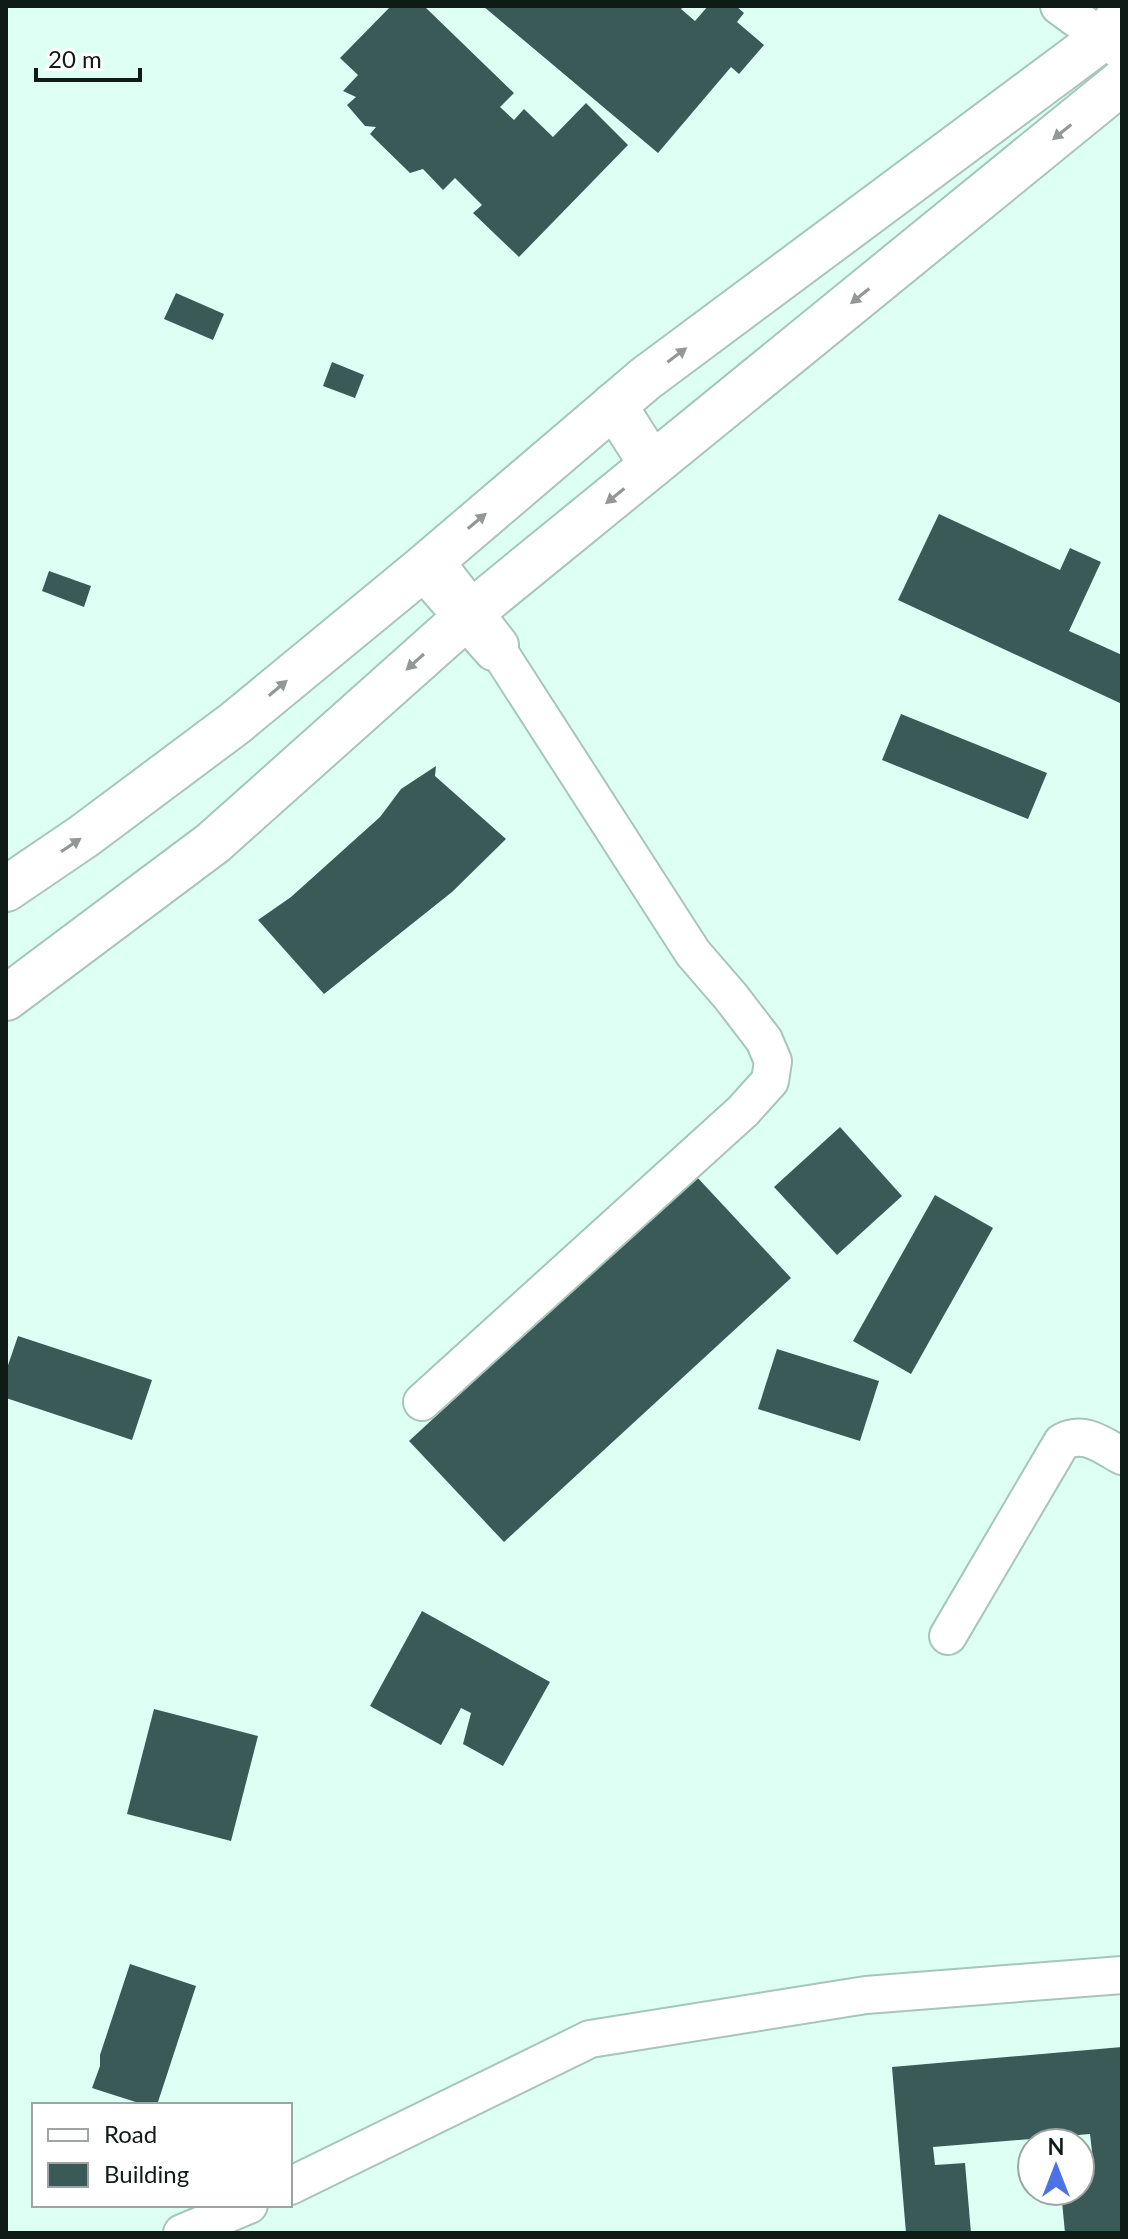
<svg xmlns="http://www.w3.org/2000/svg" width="1128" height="2239" font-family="Lato,sans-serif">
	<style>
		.building { fill: #3a5a58 }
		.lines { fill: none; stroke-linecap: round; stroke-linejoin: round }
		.minor-casing { stroke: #a7c6bb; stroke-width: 40 }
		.major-casing { stroke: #a7c6bb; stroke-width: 48 }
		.minor { stroke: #fff; stroke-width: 36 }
		.major { stroke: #fff; stroke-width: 44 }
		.oneway { fill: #939897 }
	</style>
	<rect width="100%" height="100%" fill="#defff3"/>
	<!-- building -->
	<g class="building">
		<polygon points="391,6 424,6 514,93 500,107 514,120 524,109 553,137 586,103 628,145 519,257 473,213 482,205 455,178 443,190 423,169 410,173 370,134 376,127 365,126 347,105 356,97 343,91 358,75 340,58"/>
		<polygon points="483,6 684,6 681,9 695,21 708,6 736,6 744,13 737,22 764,45 739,74 731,67 658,153"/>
		<polygon points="176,293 224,314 213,340 164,319"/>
		<polygon points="332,362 364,375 355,398 323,386"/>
		<polygon points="939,514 1060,570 1070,548 1101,562 1069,631 1122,655 1122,704 898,600"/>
		<polygon points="49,571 91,586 84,607 42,591"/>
		<polygon points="901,714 1047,773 1028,819 882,760"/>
		<polygon points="436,766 435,776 506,839 452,892 324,994 258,920 291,897 380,817 401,789"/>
		<polygon points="840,1127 902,1196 837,1255 774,1187"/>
		<polygon points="696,1176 791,1278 504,1542 409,1441"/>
		<polygon points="935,1195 993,1228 911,1374 853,1341"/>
		<polygon points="18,1336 152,1380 132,1440 6,1398 6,1371"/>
		<polygon points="777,1349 879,1381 860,1441 758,1409"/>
		<polygon points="422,1611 550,1682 503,1766 463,1744 471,1713 461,1708 441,1745 370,1706"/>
		<polygon points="154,1709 258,1736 231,1841 127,1814"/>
		<polygon points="130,1964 196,1986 157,2105 145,2105 92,2088 100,2066 100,2055"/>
		<polygon points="1122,2047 1122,2233 1065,2233 1061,2191 1080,2191 1080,2161 1093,2160 1090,2134 933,2147 935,2165 965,2163 971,2233 906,2233 892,2067"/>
	</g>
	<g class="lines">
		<!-- minor casing -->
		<g class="minor-casing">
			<g id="minor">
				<polyline points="1059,6 1122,52"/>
				<polyline points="421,570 484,642 493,652 496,652 500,648 500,645 434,559"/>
				<polyline points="422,1402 743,1111 770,1081 773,1061 764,1040 731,997 693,953 498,650"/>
				<path d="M948,1636L1062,1442C1084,1430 1102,1445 1122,1456"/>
				<polyline points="290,2186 590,2039 866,1995 1122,1975"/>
				<polyline points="182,2233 249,2205"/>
			</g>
		</g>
		<!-- major casing -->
		<g class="major-casing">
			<g id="major">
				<polyline points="614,405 652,465"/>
				<polyline points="6,889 84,836 234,724 421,570 645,379 1103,38 1122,14"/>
				<polyline points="6,998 213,843 473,611 1122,82"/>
			</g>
		</g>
		<!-- minor -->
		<use href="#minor" class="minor"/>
		<!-- major -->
		<use href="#major" class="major"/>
	</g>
	<!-- one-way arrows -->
	<defs><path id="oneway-solid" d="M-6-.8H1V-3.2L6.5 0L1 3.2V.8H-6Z" transform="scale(2)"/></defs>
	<g class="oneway">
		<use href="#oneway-solid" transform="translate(1062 132) rotate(141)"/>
		<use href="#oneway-solid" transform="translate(860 296) rotate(141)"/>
		<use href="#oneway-solid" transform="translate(677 355) rotate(-37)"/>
		<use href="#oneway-solid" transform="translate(615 496) rotate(141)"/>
		<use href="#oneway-solid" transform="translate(477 521) rotate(-40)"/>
		<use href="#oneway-solid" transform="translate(415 662) rotate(138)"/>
		<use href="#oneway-solid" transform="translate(278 688) rotate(-40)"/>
		<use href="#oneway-solid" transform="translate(71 845) rotate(-34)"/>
	</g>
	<!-- border -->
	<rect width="1128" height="2239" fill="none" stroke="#0f1b17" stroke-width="16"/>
	<!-- legend -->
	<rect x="32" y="2103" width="260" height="104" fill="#ffffff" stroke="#9fa4a2" stroke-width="2"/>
	<rect x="48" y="2129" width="40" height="12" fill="#ffffff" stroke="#9fa4a2" stroke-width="2"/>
	<text x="104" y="2143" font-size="24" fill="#0f1b17">Road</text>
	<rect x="48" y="2163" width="40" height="24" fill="#3a5a58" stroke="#9fa4a2" stroke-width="2"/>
	<text x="104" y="2183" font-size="24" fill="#0f1b17">Building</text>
	<!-- north arrow -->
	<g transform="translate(1056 2167)"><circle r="38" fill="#ffffff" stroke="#9fa4a2" stroke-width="2"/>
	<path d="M0-6L14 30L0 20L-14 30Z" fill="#4d72e6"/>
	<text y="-12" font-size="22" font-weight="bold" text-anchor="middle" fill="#0f1b17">N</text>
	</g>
	<!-- scale -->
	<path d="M36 68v12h104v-12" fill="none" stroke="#0f1b17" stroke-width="4"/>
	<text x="48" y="68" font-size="24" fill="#0f1b17" stroke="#ffffff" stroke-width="6" paint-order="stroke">20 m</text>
</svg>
